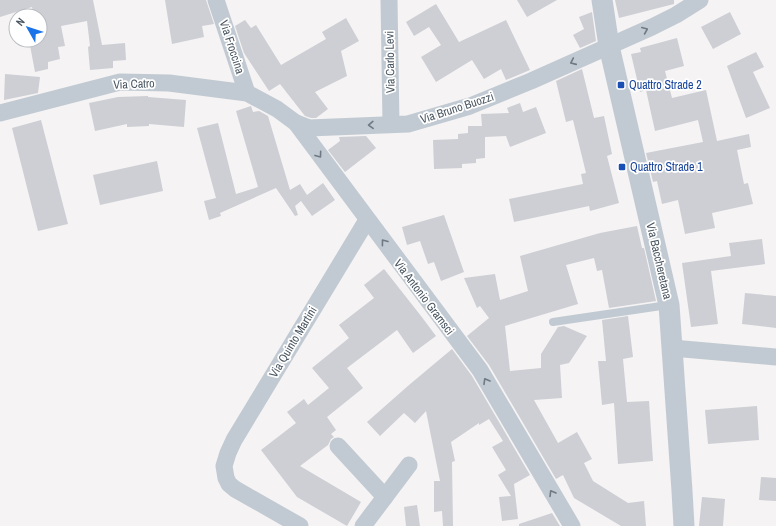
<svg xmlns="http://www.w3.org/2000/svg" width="776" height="526" font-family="'Archivo Narrow',sans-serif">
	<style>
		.building { fill: #cdcfd5 }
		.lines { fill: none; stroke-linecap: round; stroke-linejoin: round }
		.service { stroke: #c1cad2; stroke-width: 8 }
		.minor { stroke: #c1cad2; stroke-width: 17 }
		.tertiary { stroke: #c1cad2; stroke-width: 21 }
		.oneway { stroke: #6e7983 }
		.transit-dot { fill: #1a4fb4; stroke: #fff; stroke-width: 1.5 }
		.labels { text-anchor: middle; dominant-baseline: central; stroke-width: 3.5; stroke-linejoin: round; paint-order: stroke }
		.street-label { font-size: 12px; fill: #4a5661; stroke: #fff }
		.transit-label { font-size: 12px; fill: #164399; stroke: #fff; text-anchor: start }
	</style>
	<rect width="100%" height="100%" fill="#f5f3f3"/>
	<!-- building -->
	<g class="building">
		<polygon points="0,0 93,0 102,45 125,43 126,60 113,61 113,68 90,70 88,47 90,46 87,21 61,26 65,46 58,47 60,59 48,62 48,69 35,72 29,40 40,40 40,16 34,16 32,7 0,17"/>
		<polygon points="165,0 206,0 214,24 202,26 204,37 172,44"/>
		<polygon points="517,0 557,0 527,17"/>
		<polygon points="615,0 674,0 674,4 619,18"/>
		<polygon points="436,4 459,42 506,20 530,70 506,80 501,69 484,79 472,60 436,82 421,57 441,45 429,27 414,36 406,22"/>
		<polygon points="592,12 596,41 580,48 573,35 584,29 579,17"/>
		<polygon points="730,12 741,34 713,49 701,27"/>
		<polygon points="346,18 359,41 341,51 347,76 315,92 328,109 316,118 311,118 305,116 280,84 269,91 244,53 235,26 245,20 251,28 256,25 281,65 326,39 322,32"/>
		<polygon points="677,38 684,66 665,71 672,98 706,90 717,141 749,134 751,147 737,150 744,184 748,183 753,204 712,213 715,228 685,234 678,200 662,204 657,181 653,182 646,153 703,142 698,120 655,131 646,90 640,92 631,54 641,52 640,48"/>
		<polygon points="756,52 764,67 753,72 770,108 746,118 727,66"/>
		<polygon points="582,69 594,118 604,116 612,154 607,156 619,203 590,211 589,206 514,222 509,199 583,184 581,174 586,173 573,120 566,122 556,81"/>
		<polygon points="5,74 40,77 38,93 4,100"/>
		<polygon points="148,96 148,97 186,100 184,127 149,124 149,126 127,127 127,124 95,131 89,103 118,97"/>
		<polygon points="520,103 523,112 536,107 546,133 510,147 506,136 485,137 485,158 476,159 476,163 462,164 462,168 434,169 433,140 458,139 458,134 468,133 468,126 482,126 481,114 509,113 507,108"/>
		<polygon points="251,106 253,112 259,111 268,116 290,190 300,184 307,195 323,183 335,200 312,216 301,201 295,206 298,215 295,216 276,188 220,213 221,216 209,220 204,201 216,198 197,128 218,123 236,194 258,187 236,111"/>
		<polygon points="41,120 68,224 38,231 12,128"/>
		<polygon points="366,136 376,148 345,172 328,150 340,141 339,137"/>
		<polygon points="157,161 163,191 100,205 93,175"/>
		<polygon points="444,215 464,272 441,281 434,262 428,264 420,241 407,245 402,227"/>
		<polygon points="637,226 642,248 644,248 656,301 609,308 602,270 597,271 594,258 566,265 578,304 505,326 510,371 541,368 541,354 558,327 564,326 587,336 569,363 560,365 562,398 534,400 558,443 577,432 592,459 584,463 593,481 628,503 644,501 646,526 621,526 574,498 563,475 556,479 489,365 467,336 489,318 480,306 477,308 464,278 495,274 500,300 528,291 520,256 600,233"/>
		<polygon points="762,239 765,264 711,271 718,324 691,327 682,263 731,256 729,243"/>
		<polygon points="384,269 421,316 436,336 413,353 397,330 347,368 363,388 327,417 336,430 331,434 334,437 331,439 328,445 300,466 361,502 347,526 297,497 261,450 296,423 287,412 304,399 308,405 329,388 312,368 349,338 339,325 374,298 364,285"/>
		<polygon points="745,293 776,296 776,328 742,324"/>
		<polygon points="628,316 633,357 623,359 627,402 649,401 653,461 618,464 614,403 602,405 598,361 606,361 602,320"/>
		<polygon points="452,349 472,376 530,475 514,484 518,519 502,521 499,497 511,496 498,475 506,470 492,447 503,441 489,419 479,425 479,423 451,442 455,461 452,462 453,526 443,526 442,511 434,512 434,481 440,481 426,411 415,423 404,413 380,436 367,422 409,385"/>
		<polygon points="757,406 759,440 708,444 705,410"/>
		<polygon points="761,477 776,478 776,501 759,500"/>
		<polygon points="702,497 725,499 723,526 699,526"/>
		<polygon points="417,505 420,526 406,526 404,507"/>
		<polygon points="552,513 560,526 519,526 519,524"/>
	</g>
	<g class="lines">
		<!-- service -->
		<polyline class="service" points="553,322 668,305"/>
		<!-- minor -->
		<g class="minor">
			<polyline points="216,0 247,93"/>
			<polyline points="389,0 391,124"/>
			<polyline points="0,113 120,82 169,83 247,93 277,109 296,123 480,370 572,526"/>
			<polyline points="296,123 309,128 408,124 470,106 531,81 652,27 676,15 700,0"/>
			<polyline points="672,348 776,357"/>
			<polyline points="338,446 385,497"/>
			<polyline points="300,526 235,489 229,484 226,478 224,466 228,453 234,440 367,220"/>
			<polyline points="363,526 409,465"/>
		</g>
		<!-- tertiary -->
		<polyline class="tertiary" points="602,0 609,46 669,305 682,491 684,526"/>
	</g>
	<!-- one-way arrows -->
	<defs><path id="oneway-chevron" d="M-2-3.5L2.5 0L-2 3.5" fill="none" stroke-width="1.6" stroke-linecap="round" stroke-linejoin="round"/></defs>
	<g class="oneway">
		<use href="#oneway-chevron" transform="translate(645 30) rotate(-23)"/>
		<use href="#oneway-chevron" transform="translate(573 62) rotate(156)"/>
		<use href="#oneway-chevron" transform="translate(371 125) rotate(178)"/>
		<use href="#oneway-chevron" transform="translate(319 155) rotate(54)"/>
		<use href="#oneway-chevron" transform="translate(384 242) rotate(-127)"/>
		<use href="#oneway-chevron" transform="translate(486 381) rotate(-120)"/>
		<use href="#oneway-chevron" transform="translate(552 493) rotate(-121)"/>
	</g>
	<!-- markers -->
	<g class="transit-dot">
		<rect x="617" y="81" width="8" height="8" rx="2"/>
		<rect x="618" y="163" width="8" height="8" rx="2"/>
	</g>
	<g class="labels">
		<!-- street labels -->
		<g class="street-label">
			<text transform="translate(232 47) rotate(72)">Via Froccina</text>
			<text transform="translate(390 62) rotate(-91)">Via Carlo Levi</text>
			<text transform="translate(134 84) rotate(-2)">Via Catro</text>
			<text transform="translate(457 108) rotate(-18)">Via Bruno Buozzi</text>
			<text transform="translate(659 261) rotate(77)">Via Baccheretana</text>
			<text transform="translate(424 297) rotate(53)">Via Antonio Gramsci</text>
			<text transform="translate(293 342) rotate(-59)">Via Quinto Martini</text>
		</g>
		<!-- transit labels -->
		<g class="transit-label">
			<text x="629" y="85">Quattro Strade 2</text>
			<text x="630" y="167">Quattro Strade 1</text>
		</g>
	</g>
	<!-- north arrow -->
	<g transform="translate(28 28) rotate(309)"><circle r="19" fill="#ffffff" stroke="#b7bbc0"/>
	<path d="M0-3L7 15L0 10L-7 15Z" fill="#1a73e8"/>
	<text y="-6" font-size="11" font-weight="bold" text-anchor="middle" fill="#4a5661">N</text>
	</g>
</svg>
